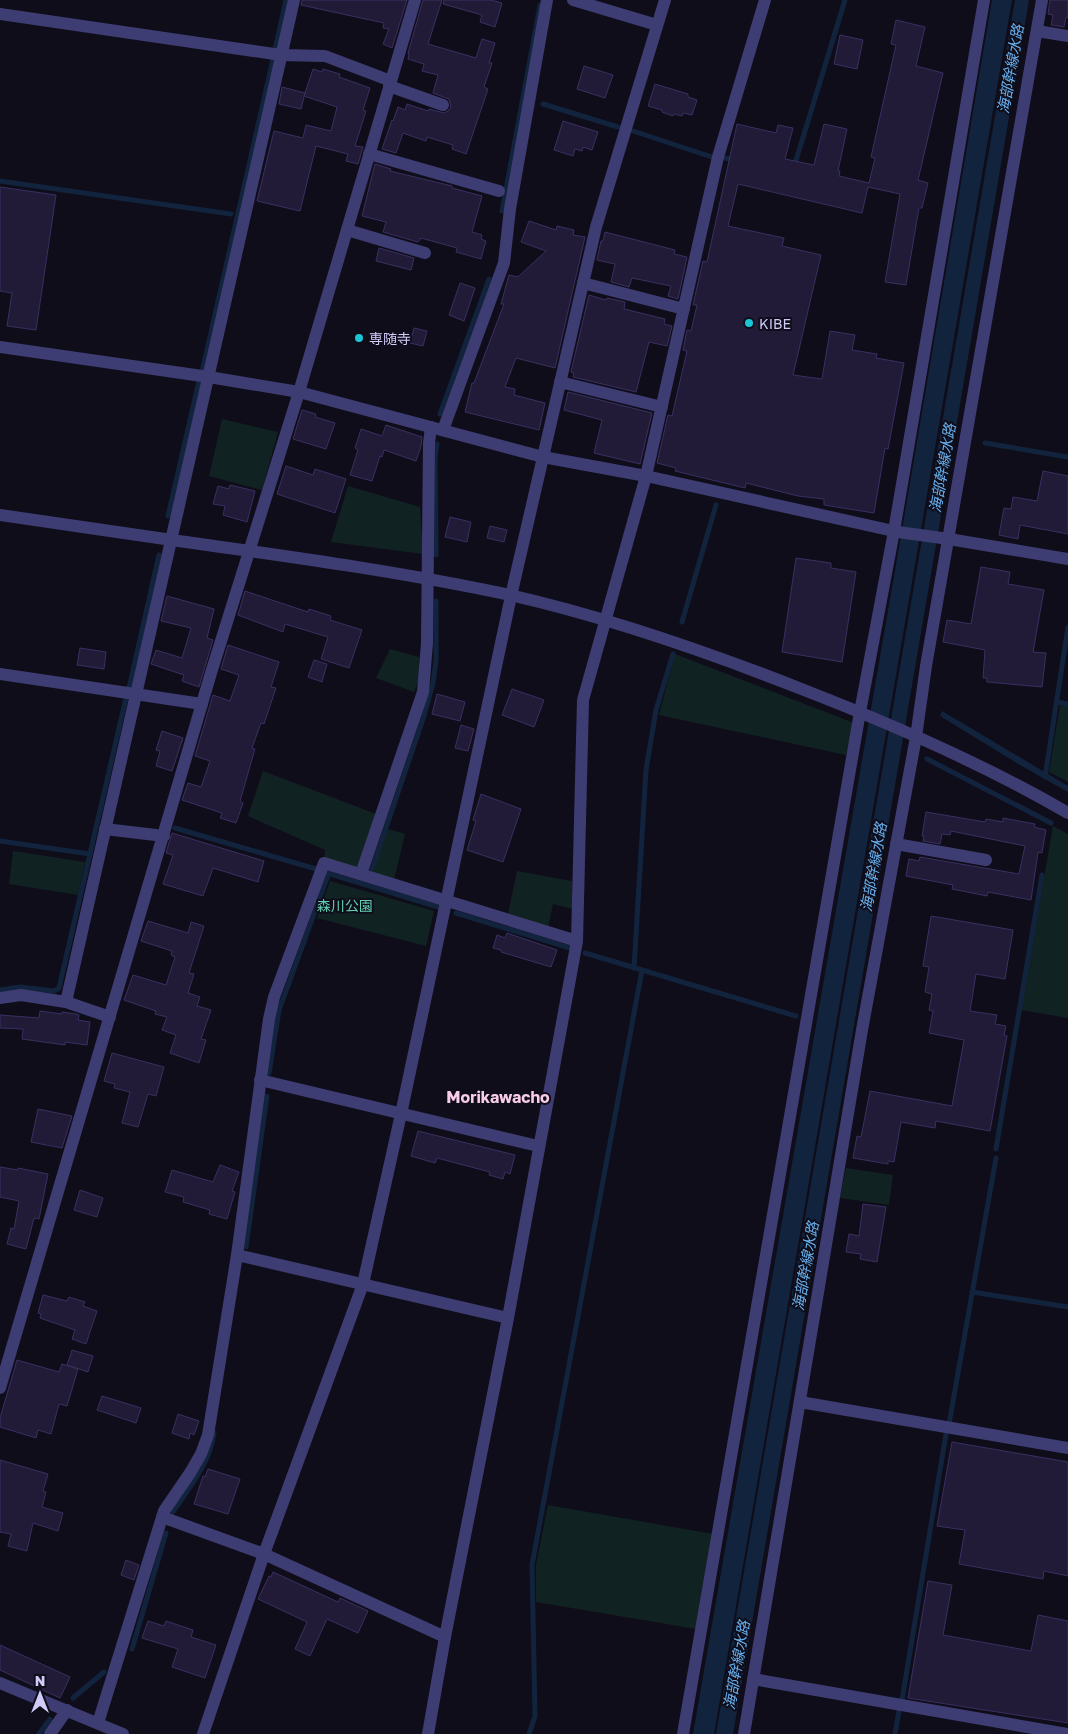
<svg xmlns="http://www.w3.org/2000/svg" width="1068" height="1734" font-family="'Golos Text','Noto Sans JP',sans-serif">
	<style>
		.green { fill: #102322 }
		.water { fill: #12243d }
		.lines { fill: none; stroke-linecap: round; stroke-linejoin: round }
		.stream { stroke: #12243d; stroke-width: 5 }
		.building { fill: #211b38; stroke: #393061 }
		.minor { stroke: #3e3d73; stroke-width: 12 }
		.poi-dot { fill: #1ac5d6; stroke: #0f0d1a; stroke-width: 2 }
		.labels { text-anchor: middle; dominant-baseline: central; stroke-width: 4; stroke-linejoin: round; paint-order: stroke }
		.poi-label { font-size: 14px; fill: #d0cbf9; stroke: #0f0d1a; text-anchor: start }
		.park-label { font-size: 14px; fill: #61cfb2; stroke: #0f0d1a }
		.water-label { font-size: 15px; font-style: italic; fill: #66afed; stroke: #0f0d1a }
		.quarter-label { font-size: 16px; font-weight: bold; fill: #f9cde9; stroke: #0f0d1a }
	</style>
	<rect width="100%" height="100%" fill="#0f0d1a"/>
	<!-- green -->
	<g class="green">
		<polygon points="222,419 278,432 262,490 209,476"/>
		<polygon points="348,486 420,507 423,554 331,542"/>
		<polygon points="390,649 419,657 419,680 414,692 376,678"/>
		<polygon points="675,654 854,723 846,755 659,715"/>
		<polygon points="1060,705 1068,706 1068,782 1049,772"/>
		<polygon points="263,771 376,814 358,866 355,869 324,859 325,850 248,816"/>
		<polygon points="1053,826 1068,834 1068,1018 1021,1010"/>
		<polygon points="388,829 405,834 394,880 372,873"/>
		<polygon points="13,851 85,862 78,895 9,884"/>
		<polygon points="517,871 572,881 572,909 553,904 548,928 508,914"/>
		<polygon points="330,881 434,911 426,946 317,918"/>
		<polygon points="846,1168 893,1175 889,1205 840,1198"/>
		<polygon points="548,1505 713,1534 696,1629 536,1602 536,1565"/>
	</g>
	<!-- water -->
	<g class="water">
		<polygon points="992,0 1012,0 714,1734 693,1734 901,536"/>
		<polygon points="1015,0 1029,0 733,1734 716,1734"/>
		<polygon points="942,711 1068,786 1068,792 1020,765 940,716"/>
	</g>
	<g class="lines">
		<!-- stream -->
		<g class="stream">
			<polyline points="275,50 286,0"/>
			<polyline points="543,104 618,127"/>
			<polyline points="633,131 712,157"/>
			<polyline points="725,158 735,160"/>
			<polyline points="794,167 845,0"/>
			<polyline points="0,181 231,214"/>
			<polyline points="502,211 540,5"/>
			<polyline points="202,372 273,59"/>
			<polyline points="440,414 489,279"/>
			<polyline points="985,443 1068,457"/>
			<polyline points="168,516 199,381"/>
			<polyline points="436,555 435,457 437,444"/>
			<polyline points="682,622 716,505"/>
			<polyline points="129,688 159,555"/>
			<polyline points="1057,702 1068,704"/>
			<polyline points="927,759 1051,823"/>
			<polyline points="1045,777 1068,627"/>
			<polyline points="175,828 316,869"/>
			<polyline points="0,841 90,854"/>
			<polyline points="372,869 423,719 433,683 436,661 436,601"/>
			<polyline points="327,873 438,907"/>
			<polyline points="456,913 570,948"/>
			<polyline points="585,953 796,1016"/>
			<polyline points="634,968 646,770 656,710 673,654"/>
			<polyline points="0,990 20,987 54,991 59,988 126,698"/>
			<polyline points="269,1073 279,1010 329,873"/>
			<polyline points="996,1149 1042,875"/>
			<polyline points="246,1247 267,1096"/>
			<polyline points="972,1292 1068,1307"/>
			<polyline points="949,1424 996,1158"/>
			<path d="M173,1512C190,1486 209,1465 214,1433"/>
			<polyline points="132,1649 166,1533"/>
			<polyline points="73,1698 104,1672"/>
			<polyline points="902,1700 946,1434"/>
			<polyline points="39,1734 50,1719"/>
			<polyline points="529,1734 535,1716 532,1565 642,970"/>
			<polyline points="895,1734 899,1711"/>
		</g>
	</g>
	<!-- building -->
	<g class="building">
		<polygon points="302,0 407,0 392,48 383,44 389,29 383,28 384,23 301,5"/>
		<polygon points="423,0 442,0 428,44 476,58 482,39 495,43 489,63 492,63 484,87 488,89 466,154 452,149 453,145 427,137 426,141 403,133 396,153 382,149 392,120 393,121 398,107 405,110 407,104 428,111 429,109 444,113 448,111 451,107 449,99 433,93 438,75 422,71 424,64 408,59 409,54 408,53"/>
		<polygon points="444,0 491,0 502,3 495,27 480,22 482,15 443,4"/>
		<polygon points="1050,0 1068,0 1068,18 1066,17 1064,27 1051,25 1053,15 1048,14"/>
		<polygon points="896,20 925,27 916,66 943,73 918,180 928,183 922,208 919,208 906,285 885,282 900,194 868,187 862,213 738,184 728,226 784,238 782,246 821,255 793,375 822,379 830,331 855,335 852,350 877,354 876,358 904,363 888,449 885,448 874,513 824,505 824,499 798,496 746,483 745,488 675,471 676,468 657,463 668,415 672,416 687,351 683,350 687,330 691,331 697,305 693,305 703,261 707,262 737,124 776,133 778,125 793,128 785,159 814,165 824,124 847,129 838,171 840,171 839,176 869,183 875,158 871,157 896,45 891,44"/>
		<polygon points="840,35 863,40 857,69 834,64"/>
		<polygon points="584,66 613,75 605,98 577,89"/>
		<polygon points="313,69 322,72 323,69 340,74 339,77 370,88 363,110 366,111 355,146 363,147 358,164 346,161 348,154 316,146 300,211 257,201 274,131 303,138 306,125 331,131 337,107 304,96"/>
		<polygon points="655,84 688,94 688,97 697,100 692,115 683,113 682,116 674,114 673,116 662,112 662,110 648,106"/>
		<polygon points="282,87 305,93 301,109 279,104"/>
		<polygon points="563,121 598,132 592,150 583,147 582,151 575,149 573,156 554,150"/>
		<polygon points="375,164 391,169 390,171 452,186 452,188 482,196 472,232 482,235 481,239 486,241 481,259 456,252 457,248 421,238 418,242 383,232 386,222 362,216"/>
		<polygon points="0,187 56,195 36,330 7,326 12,293 0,291"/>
		<polygon points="529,221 556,230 557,226 574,230 573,235 585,237 555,368 516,358 505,387 515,389 514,395 545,403 539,430 465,412 472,383 474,383 504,304 501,304 509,275 518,277 546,251 521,242"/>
		<polygon points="605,232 675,250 674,254 687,257 678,299 668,296 671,286 637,279 632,278 629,287 611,282 615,264 597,260 601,241 603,241"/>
		<polygon points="379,248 414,258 411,270 376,261"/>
		<polygon points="460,283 475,288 464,321 449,315"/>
		<polygon points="589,295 606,300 607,298 625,302 624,309 665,319 664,324 672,326 667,346 649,342 636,392 573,377 574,373 571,372"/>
		<polygon points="414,328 427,331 423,346 410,343"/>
		<polygon points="568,392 652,413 640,464 594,453 602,420 564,410"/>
		<polygon points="302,410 316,414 315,417 335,423 326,449 293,439"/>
		<polygon points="386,425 422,437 421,446 416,461 384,450 382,457 380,456 372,481 350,475 358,450 355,448 361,429 382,436"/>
		<polygon points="286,466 313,475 315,469 346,479 335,513 277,494"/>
		<polygon points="1043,471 1068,476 1068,534 1020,525 1018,539 999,535 1004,508 1011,509 1013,497 1037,501"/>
		<polygon points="230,485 255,491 247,522 223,515 225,506 213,504 218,486 229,489"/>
		<polygon points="450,517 471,522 467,542 445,537"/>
		<polygon points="490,526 507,530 504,542 487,538"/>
		<polygon points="796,558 831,563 831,568 856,572 842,662 782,652"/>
		<polygon points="981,567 1010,572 1008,584 1044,590 1033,652 1046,653 1042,687 987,682 987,678 983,678 985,650 943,642 947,620 971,624"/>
		<polygon points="245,591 308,612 309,609 331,616 330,620 362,630 349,668 321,659 328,637 285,624 283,632 238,615"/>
		<polygon points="167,596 214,609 207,638 213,640 199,687 182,681 184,675 151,664 156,650 182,658 191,628 161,621"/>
		<polygon points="228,645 279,662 271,687 276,688 264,724 261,723 252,748 255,749 240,801 243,803 236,823 220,818 222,813 182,800 188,783 201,787 210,761 195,756 213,695 230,701 239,675 221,669"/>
		<polygon points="80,648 106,652 104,669 77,665"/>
		<polygon points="314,660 327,664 322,682 308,677"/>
		<polygon points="512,689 544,700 534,727 502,715"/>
		<polygon points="437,694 465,702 460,721 432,714"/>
		<polygon points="461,725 474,729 468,751 455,748"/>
		<polygon points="162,731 183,738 172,771 156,766 160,751 156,750"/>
		<polygon points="481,794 521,809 503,862 467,850 476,821 473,820"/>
		<polygon points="926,812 985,822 986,819 1003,822 1003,818 1035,824 1034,827 1046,830 1042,853 1038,852 1031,900 988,892 987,896 952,889 953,885 906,876 909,859 919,861 920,857 1019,874 1025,846 951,831 950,835 942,834 940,844 923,841 924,836 922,836"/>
		<polygon points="172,833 264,861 258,882 213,868 203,896 163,884 173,855 166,853"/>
		<polygon points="931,916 1013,930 1005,979 976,974 970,1011 997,1015 995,1024 1006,1026 1004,1035 1007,1036 990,1131 936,1121 935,1128 901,1122 894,1162 888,1161 888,1164 853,1158 857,1136 861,1137 870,1091 952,1106 964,1040 929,1033 933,1011 929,1010 932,994 925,992 929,967 923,966"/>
		<polygon points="148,921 188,933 191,922 204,926 189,973 194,974 188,993 200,997 197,1006 211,1010 201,1039 206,1040 199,1063 170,1053 176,1035 162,1030 167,1017 155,1014 156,1011 124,1000 133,975 166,985 175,957 171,955 172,951 141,941"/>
		<polygon points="507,933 557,950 551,967 501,952 501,950 493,948 497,935 505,938"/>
		<polygon points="40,1011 62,1014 62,1012 76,1014 79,1015 78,1020 90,1022 87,1045 65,1042 65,1045 22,1039 23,1029 0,1028 0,1015 39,1018"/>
		<polygon points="112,1053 164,1067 156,1096 148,1094 138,1127 122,1123 130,1092 114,1088 115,1084 104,1081"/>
		<polygon points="38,1109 72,1116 62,1148 31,1142"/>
		<polygon points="418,1131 515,1155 510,1174 505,1172 503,1179 489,1175 490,1172 437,1158 435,1163 411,1156"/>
		<polygon points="220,1165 239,1172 232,1191 235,1192 227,1219 209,1214 210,1210 183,1202 184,1197 165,1192 172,1170 213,1182"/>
		<polygon points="0,1167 18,1170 18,1168 48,1174 39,1219 34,1218 26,1249 7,1244 11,1228 14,1229 19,1201 0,1197"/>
		<polygon points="80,1190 103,1198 97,1217 74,1210"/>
		<polygon points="863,1204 886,1207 877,1262 860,1259 861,1254 846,1252 849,1234 859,1236"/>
		<polygon points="43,1295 67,1301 69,1297 85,1302 83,1306 97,1311 86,1344 72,1339 75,1330 40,1318 41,1314 38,1313"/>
		<polygon points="72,1350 93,1356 88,1372 67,1365"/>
		<polygon points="17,1360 59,1372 62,1364 78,1369 67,1406 59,1404 51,1434 38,1430 36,1438 0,1427 0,1418"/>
		<polygon points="102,1396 141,1408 136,1423 97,1410"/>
		<polygon points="178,1414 199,1421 194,1435 190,1433 189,1439 172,1433"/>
		<polygon points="952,1442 1068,1462 1068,1576 1044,1571 1043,1579 959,1564 965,1530 937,1526"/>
		<polygon points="0,1460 48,1474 43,1491 46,1492 42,1507 63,1513 58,1531 33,1523 27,1551 8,1546 11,1534 0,1532"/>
		<polygon points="208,1469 240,1479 228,1514 194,1504 203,1476 205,1477"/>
		<polygon points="126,1560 139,1565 134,1580 121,1575"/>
		<polygon points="273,1572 338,1602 340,1598 368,1611 358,1633 327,1619 310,1656 295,1649 307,1622 258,1599 269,1576 271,1577"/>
		<polygon points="928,1581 952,1585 943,1635 1031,1651 1038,1615 1068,1621 1068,1723 908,1698"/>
		<polygon points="148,1621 164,1626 166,1621 193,1630 191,1637 216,1645 205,1678 172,1667 178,1649 142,1638"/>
		<polygon points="0,1645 70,1677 60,1698 0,1670"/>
	</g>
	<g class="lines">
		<!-- minor -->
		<g class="minor">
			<polyline points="573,0 657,25"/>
			<polyline points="0,14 281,55 325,56 391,81"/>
			<polyline points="1037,31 1068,36"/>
			<polyline points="389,86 443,105"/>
			<polyline points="369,154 499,191"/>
			<polyline points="347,230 425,253"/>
			<polyline points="583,283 684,309"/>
			<polyline points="0,347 209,377 299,392 543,457 646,476 898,532 949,539 1068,559"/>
			<polyline points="560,382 662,407"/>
			<polyline points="443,430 504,263 510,209 547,0"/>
			<path d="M0,515C57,523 115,532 172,540C285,556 398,571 510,595C611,618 708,652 804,690C894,725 984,764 1068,813"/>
			<polyline points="0,674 202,704"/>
			<polyline points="105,829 164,836"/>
			<polyline points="896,844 986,860"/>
			<polyline points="361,874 423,692 427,643 429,443 431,427"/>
			<polyline points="0,998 21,995 66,1002 110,1017"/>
			<polyline points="66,1002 294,0"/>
			<polyline points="260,1080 538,1146"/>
			<polyline points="237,1255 508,1318"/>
			<polyline points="0,1388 211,673 299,392 415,0"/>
			<polyline points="800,1402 1068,1448"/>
			<polyline points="162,1517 264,1554 445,1637"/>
			<polyline points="753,1679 1067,1734"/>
			<polyline points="0,1683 123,1734"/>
			<polyline points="98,1723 164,1511 190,1473 201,1454 208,1435 237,1255 269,1019 274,997 324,863 577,941"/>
			<polyline points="50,1734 67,1710"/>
			<polyline points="203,1734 264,1554 363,1284 401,1114 511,596 596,227 665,0"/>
			<polyline points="428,1734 445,1637 508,1318 577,941 583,700 646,476 718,157 765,0"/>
			<polyline points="683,1734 860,712 894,531 984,0"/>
			<polyline points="744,1734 862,1030 916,737 926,666 1042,0"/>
		</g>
	</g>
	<!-- markers -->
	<g class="poi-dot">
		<circle cx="749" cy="323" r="5"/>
		<circle cx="359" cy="338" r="5"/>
	</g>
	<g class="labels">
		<!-- poi labels -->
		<g class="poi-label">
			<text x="759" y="323">KIBE</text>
			<text x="369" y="338">専随寺</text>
		</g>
		<!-- park labels -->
		<g class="park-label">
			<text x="345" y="905">森川公園</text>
		</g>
		<!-- water labels -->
		<g class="water-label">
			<text transform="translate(1010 69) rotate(-80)">海部幹線水路</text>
			<text transform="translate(942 468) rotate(-80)">海部幹線水路</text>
			<text transform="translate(873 867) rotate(-80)">海部幹線水路</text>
			<text transform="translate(805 1266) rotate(-80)">海部幹線水路</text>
			<text transform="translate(736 1665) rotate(-80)">海部幹線水路</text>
		</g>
		<!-- quarter labels -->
		<g class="quarter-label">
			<text x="498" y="1097">Morikawacho</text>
		</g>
	</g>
	<!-- north arrow -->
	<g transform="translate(40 1694)" stroke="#0f0d1a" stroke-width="4" paint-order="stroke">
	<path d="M0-4L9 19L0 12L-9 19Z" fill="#d0cbf9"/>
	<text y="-8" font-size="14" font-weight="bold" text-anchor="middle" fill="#d0cbf9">N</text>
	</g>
</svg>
